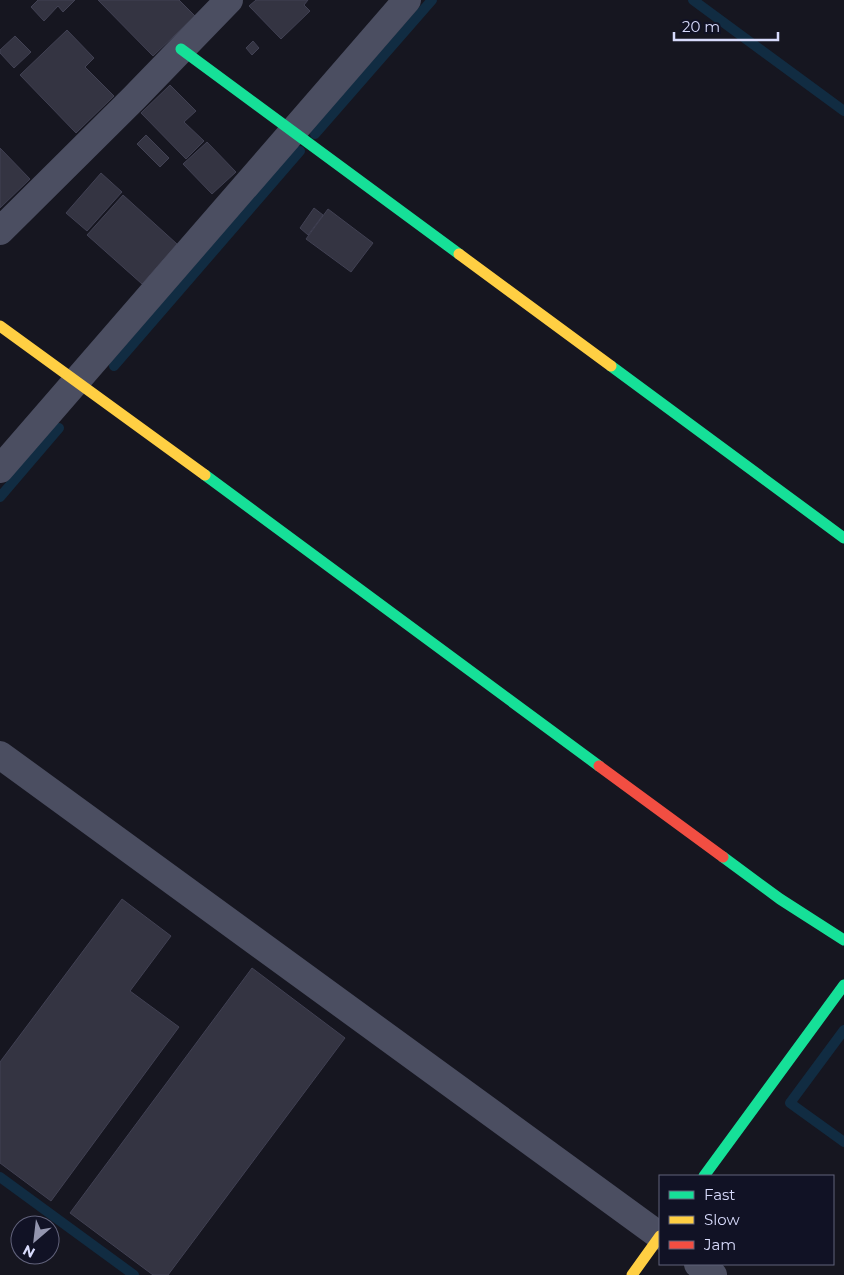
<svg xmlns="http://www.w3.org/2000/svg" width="844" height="1275" font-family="Montserrat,sans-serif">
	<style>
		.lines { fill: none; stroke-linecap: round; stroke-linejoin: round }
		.stream { stroke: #112c42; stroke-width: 10 }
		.building { fill: #343442; stroke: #414153 }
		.street { stroke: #4b4e61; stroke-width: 28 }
		.fast { stroke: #16e098; stroke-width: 11 }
		.slow { stroke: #ffcf43; stroke-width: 11 }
		.jam { stroke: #f24e42; stroke-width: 11 }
	</style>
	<rect width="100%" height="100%" fill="#161620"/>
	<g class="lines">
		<!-- stream -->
		<g class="stream">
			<polyline points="693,0 844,111"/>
			<polyline points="315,134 432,0"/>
			<polyline points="114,366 300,151"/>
			<polyline points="0,497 59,428"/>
			<polyline points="844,1030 790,1103 844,1142"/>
			<polyline points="0,1177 134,1275"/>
		</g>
	</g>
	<!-- building -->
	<g class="building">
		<polygon points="38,0 75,0 63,12 58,6 44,21 31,7"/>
		<polygon points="98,0 179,0 195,16 153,56"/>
		<polygon points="256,0 308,0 304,5 310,11 281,39 249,6"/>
		<polygon points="67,30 94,58 85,67 114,96 76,133 20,75"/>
		<polygon points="15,36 31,52 14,68 0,53 0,50"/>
		<polygon points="253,41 259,48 252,55 246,48"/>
		<polygon points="170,85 196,111 184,122 204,141 186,159 141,113"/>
		<polygon points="146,135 169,158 160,167 137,144"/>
		<polygon points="207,142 236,172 212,194 183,164"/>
		<polygon points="0,148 30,179 0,208"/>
		<polygon points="101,173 122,192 87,231 66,213"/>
		<polygon points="123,195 177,244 142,284 87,235"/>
		<polygon points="314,208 323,215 308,235 300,228"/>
		<polygon points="328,209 373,243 351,272 306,239"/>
		<polygon points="122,899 171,936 130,991 179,1027 51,1201 0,1163 0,1062"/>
		<polygon points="252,968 345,1038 168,1275 153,1275 70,1213"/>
	</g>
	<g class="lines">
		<!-- street -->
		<g class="street">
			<polyline points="0,231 134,98 229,0"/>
			<polyline points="0,469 407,0"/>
			<polyline points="0,755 660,1236"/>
			<polyline points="698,1264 713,1275"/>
		</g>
		<!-- fast -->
		<g class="fast">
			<polyline points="181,49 459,254"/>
			<polyline points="611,366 844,538"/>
			<polyline points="205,475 599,766"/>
			<polyline points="723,857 780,899 844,940"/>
			<polyline points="704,1176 844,985"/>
		</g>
		<!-- slow -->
		<g class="slow">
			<polyline points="459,254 611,366"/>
			<polyline points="0,326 205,475"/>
			<polyline points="632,1275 660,1236"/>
		</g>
		<!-- jam -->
		<polyline class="jam" points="599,766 723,857"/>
	</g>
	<!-- legend -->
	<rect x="659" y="1175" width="175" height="90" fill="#111225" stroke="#61627b"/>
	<rect x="669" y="1191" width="25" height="8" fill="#16e098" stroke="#61627b"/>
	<text x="704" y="1200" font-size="15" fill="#d8dbfc">Fast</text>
	<rect x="669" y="1216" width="25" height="8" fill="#ffcf43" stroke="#61627b"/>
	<text x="704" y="1225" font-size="15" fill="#d8dbfc">Slow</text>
	<rect x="669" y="1241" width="25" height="8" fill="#f24e42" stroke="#61627b"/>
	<text x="704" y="1250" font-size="15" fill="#d8dbfc">Jam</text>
	<!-- north arrow -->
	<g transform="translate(35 1240) rotate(208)"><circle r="24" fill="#111225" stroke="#61627b"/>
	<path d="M0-4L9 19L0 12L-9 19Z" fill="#9496af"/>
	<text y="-8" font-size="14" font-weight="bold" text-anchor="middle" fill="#d8dbfc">N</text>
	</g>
	<!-- scale -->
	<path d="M674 32v8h104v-8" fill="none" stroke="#d8dbfc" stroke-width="2.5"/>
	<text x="682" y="32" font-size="15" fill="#d8dbfc" stroke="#111225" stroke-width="4" paint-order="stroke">20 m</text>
</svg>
